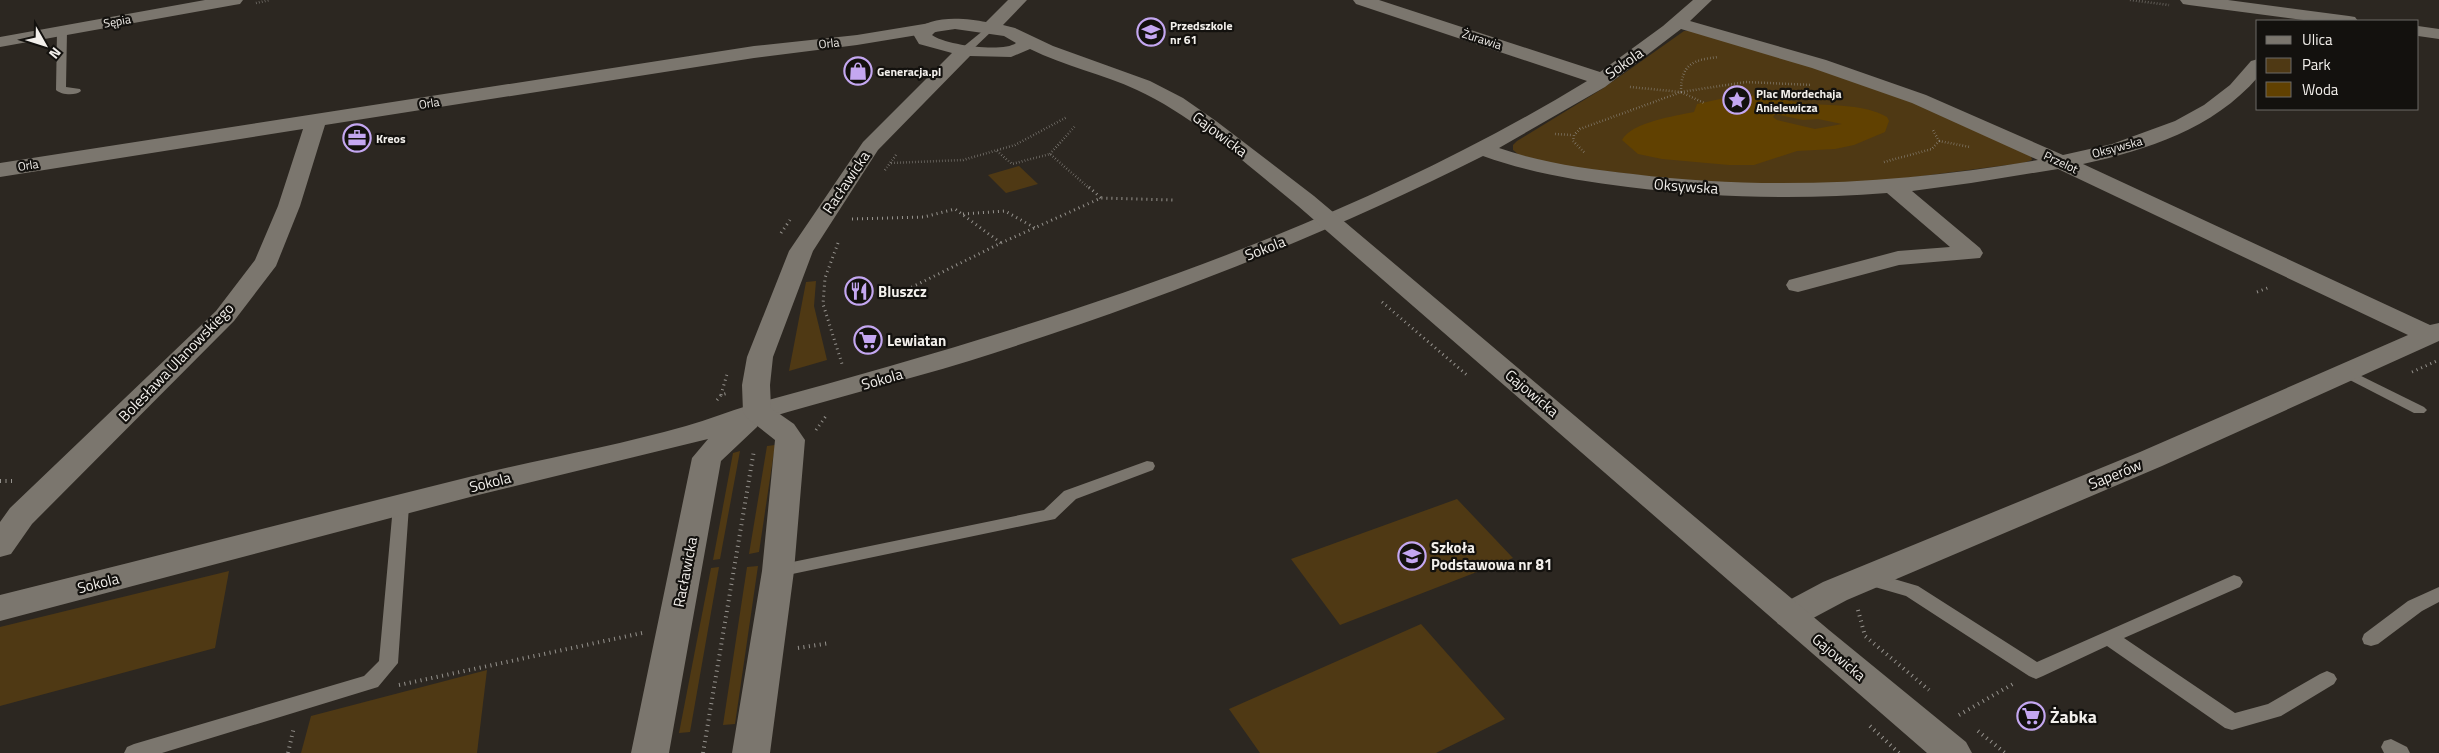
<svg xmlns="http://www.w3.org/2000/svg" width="2439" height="753" font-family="'Titillium Web',sans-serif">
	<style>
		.green { fill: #4f3914 }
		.water { fill: #614101; fill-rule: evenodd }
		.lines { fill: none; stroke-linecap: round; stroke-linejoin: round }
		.path-far2 { stroke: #96938e; stroke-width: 2.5; stroke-dasharray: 0.5 2.5; stroke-linecap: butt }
		.path-far1 { stroke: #96938e; stroke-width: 3; stroke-dasharray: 1 4; stroke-linecap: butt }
		.path { stroke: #96938e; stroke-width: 4; stroke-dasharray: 1 4.5; stroke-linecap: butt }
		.service { fill: #7b766e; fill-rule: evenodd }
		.minor { fill: #7b766e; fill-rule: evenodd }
		.tertiary { fill: #7b766e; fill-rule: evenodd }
		.labels { text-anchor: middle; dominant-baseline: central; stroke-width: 4.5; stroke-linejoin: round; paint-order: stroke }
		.far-street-label { font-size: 12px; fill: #f2efeb; stroke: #13110e }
		.far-poi-label { font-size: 12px; font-weight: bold; fill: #f2efeb; stroke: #13110e; text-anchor: start }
		.street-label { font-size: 15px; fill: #f2efeb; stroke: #13110e }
		.poi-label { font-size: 15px; font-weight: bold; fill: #f2efeb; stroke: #13110e; text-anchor: start }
		.near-poi-label { font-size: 18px; font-weight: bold; fill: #f2efeb; stroke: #13110e; text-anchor: start }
	</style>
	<rect width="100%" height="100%" fill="#2c2721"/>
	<!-- green -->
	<g class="green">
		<polygon points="1684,31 1691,31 1771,52 1902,97 2031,156 2032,160 2023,163 1860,184 1712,184 1562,166 1519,155 1513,150 1513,145 1517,141 1602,89"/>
		<polygon points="1019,166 1038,184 1006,193 988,175"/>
		<polygon points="816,281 814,306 827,360 789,371 806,282"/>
		<polygon points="775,445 759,552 749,554 767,446"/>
		<polygon points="740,451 720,559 713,560 733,453"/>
		<polygon points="1457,499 1513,558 1340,625 1291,559"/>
		<polygon points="758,566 735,724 723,725 747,567"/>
		<polygon points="719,567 690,732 679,733 711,568"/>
		<polygon points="229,571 215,648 0,706 0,627"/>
		<polygon points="1421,624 1505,719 1436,753 1260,753 1229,709"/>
		<polygon points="487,670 477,753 301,753 311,716"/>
	</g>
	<!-- water -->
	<path class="water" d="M1763,95C1779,99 1794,102 1810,104C1836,106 1864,104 1887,117L1889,121L1885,132L1854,145L1835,149L1797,151L1754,165H1729L1662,159L1638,154L1622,140C1632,122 1675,116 1694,112L1697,104L1734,96ZM1775,114L1803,120L1818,119L1842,124L1815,129L1777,120L1773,117Z"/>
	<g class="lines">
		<!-- path-far2 -->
		<g class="path-far2">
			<polyline points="2130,0 2169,5"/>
			<polyline points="256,3 270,0"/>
			<path d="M1630,87L1681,92C1681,64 1693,60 1718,57"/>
			<polyline points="1681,92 1746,82 1812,85"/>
			<polyline points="1555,134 1572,135"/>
			<polyline points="1939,141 1970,147"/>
			<polyline points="997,151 1012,164 1050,154 1090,189"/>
			<polyline points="1584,152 1573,141 1574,135 1580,129 1681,92 1704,103"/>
			<polyline points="1050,154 1076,125"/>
			<polyline points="1884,162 1932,149 1939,141 1933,130"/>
			<polyline points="891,163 963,160 1015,145 1067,117"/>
			<polyline points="885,170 896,155"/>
		</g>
		<!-- path-far1 -->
		<g class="path-far1">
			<polyline points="1089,187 1101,198"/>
			<polyline points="963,214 1005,211 1035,228"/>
			<polyline points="852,219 924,217 955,209 1001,243"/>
			<polyline points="781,233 790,220"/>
			<polyline points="838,243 825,278 823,304 842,364 840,364"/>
			<polyline points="2257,292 2270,287"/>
			<polyline points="898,294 1001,243 1101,198 1173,200"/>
			<polyline points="1382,302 1468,376"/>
			<polyline points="2412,372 2439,360"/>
			<polyline points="721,395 727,374"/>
			<polyline points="717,400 721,395 728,393"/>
			<polyline points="816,430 826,416"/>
		</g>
		<!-- path -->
		<g class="path">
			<polyline points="0,481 16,481"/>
			<polyline points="1858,610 1865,636 1929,690"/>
			<polyline points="798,648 830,643"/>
			<polyline points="399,685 642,633"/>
			<polyline points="1959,715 2013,684"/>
			<polyline points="1870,726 1899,753"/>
			<polyline points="1978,731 2005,753"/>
			<polyline points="288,753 294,727"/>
			<polyline points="703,753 754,450"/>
		</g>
		<!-- service -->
		<g class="service">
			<polygon points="990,25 993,26 993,30 971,51 963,51 963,47"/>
			<path d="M62,28L67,31L66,87L80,89L81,91C76,96 61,95 56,90L57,31Z"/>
			<polygon points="2347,369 2424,407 2427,410 2424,413 2414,413 2342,376 2340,373"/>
			<polygon points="1147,461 1153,462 1155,466 1153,470 1076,499 1055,519 778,577 772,576 769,571 772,566 778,565 1044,510 1064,491"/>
			<polygon points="401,500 407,502 409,506 398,663 378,687 162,753 124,753 127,747 134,744 364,676 379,661 393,506 395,502"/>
			<polygon points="1867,571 1918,586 2037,662 2234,575 2240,577 2243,582 2240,587 2124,638 2235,713 2268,704 2320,674 2327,671 2334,674 2337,679 2334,684 2281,716 2232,730 2225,728 2107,646 2043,676 2036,679 2029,676 1906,596 1861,583 1858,578 1861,573"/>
			<polygon points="2439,587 2439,602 2422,611 2378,644 2371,646 2364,644 2362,639 2364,634 2408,601"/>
			<polygon points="2391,739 2407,747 2410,753 2384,753 2381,747 2384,741"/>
		</g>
		<!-- minor -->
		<g class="minor">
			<polygon points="205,0 243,0 240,4 234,5 0,47 0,37"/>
			<path d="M1353,0H1379L1600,72L1663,26L1693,0H1712L1690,21L1826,60L1926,95L2063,155L2112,144L2175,121L2204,105L2230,85L2251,61L2258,59V77C2213,129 2147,150 2083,164L2430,325L2439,323V341L2162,466L1847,600L1802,624L1790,628L1778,624L1773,615L1778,606L1823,582L2140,452L2408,335L2058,169L1971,183L1912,191L1980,248L1983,253L1980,258L1899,265L1798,292L1789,290L1786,285L1789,280L1898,251L1950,247L1887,193C1801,200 1714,198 1628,187C1579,181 1530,173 1483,156C1318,239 1146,305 969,361C900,382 830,399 761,420L757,427L721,461L669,753H631L692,458L708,439L474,496L0,621V595C158,556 315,515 473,476C544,458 616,446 686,426C708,420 729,411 750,405C1038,327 1331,237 1587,81L1356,4ZM1681,29L1812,68L1912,103L2038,160C1904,183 1768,191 1633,174C1588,169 1542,163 1499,148L1605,87Z"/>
			<polygon points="2180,0 2228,0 2349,16 2355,17 2358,21 2311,21 2189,5 2183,4"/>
			<polygon points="930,23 936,24 939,28 936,32 857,45 754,58 325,125 300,206 276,266 234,321 32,524 11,554 0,557 0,522 10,508 216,311 255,260 278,206 303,129 0,177 0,163 754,46 857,35"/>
			<polygon points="2418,26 2439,29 2439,39 2418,36"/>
		</g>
		<!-- tertiary -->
		<path class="tertiary" d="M1008,0H1027L1003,25L1015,28L1053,46L1150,81L1183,98L1216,121L1314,196L1829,630L1966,742L1972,753H1927L1298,206C1247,165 1197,118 1137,90C1103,74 1064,66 1030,49L1011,57L970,56L878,150L813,251L773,357L770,385L771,408L794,424L805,440L794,571L770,753H732L762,571L775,440L747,418L743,412L742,385L747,357L789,251L863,142L952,53L919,44L913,34C927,14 965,18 986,22ZM955,29L1004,36L1016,43C1003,53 945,45 932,35L935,32Z"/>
	</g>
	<!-- icons -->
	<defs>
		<g id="school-ring" transform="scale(1.4375)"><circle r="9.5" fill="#13110e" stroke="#c4a7f1" stroke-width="1.5"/><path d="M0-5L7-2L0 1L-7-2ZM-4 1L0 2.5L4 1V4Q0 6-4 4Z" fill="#c4a7f1"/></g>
		<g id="shop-ring" transform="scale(1.4375)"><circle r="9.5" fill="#13110e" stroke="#c4a7f1" stroke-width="1.5"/><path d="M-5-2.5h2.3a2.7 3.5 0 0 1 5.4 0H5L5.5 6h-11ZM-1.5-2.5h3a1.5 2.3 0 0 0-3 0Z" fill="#c4a7f1"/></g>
		<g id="sight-ring" transform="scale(1.4375)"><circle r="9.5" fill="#13110e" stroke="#c4a7f1" stroke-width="1.5"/><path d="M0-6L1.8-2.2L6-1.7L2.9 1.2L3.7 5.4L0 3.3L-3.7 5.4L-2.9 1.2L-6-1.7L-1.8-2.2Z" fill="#c4a7f1"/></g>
		<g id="office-ring" transform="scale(1.4375)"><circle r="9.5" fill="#13110e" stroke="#c4a7f1" stroke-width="1.5"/><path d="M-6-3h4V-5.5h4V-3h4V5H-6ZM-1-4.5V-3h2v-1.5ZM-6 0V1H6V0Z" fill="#c4a7f1"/></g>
		<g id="restaurant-ring" transform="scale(1.4375)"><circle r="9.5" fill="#13110e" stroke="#c4a7f1" stroke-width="1.5"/><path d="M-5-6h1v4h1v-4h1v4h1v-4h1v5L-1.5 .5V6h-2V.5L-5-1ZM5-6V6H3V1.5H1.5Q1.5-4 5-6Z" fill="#c4a7f1"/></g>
		<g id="supermarket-ring" transform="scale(1.4375)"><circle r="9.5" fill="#13110e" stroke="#c4a7f1" stroke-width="1.5"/><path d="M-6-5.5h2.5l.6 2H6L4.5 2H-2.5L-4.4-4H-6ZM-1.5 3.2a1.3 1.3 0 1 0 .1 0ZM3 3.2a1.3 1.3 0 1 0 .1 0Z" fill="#c4a7f1"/></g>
	</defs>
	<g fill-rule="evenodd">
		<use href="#school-ring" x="1151" y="32"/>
		<use href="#shop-ring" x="858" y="71"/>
		<use href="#sight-ring" x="1737" y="100"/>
		<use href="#office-ring" x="357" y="138"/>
		<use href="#restaurant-ring" x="859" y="291"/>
		<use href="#supermarket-ring" x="868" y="340"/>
		<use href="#school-ring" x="1412" y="556"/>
		<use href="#supermarket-ring" x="2031" y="716"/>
	</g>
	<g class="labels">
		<!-- far-street labels -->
		<g class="far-street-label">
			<text transform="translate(117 21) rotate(-10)">Sępia</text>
			<text transform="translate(1482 39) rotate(18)">Żurawia</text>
			<text transform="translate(829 43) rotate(-6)">Orla</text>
			<text transform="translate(429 103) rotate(-9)">Orla</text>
			<text transform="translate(2117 147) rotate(-15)">Oksywska</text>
			<text transform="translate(2061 162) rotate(25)">Przelot</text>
			<text transform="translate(28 165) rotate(-9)">Orla</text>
		</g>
		<!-- far-poi labels -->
		<g class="far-poi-label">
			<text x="1170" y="25">Przedszkole<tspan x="1170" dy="14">nr 61</tspan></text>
			<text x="877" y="71">Generacja.pl</text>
			<text x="1756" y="93">Plac Mordechaja<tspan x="1756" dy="14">Anielewicza</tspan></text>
			<text x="376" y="138">Kreos</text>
		</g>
		<!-- street labels -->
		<g class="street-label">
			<text transform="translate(1624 63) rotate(-35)">Sokola</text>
			<text transform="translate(1220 134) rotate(37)">Gajowicka</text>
			<text transform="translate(846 182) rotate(-56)">Racławicka</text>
			<text transform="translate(1686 186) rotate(4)">Oksywska</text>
			<text transform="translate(1265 248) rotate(-21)">Sokola</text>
			<text transform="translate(176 362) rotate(-46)">Bolesława Ulanowskiego</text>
			<text transform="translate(882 379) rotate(-16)">Sokola</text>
			<text transform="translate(1532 393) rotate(40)">Gajowicka</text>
			<text transform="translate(2115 474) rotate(-22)">Saperów</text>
			<text transform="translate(490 482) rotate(-14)">Sokola</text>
			<text transform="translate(685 572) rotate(-79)">Racławicka</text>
			<text transform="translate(98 583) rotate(-14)">Sokola</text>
			<text transform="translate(1839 657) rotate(40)">Gajowicka</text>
		</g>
		<!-- poi labels -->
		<g class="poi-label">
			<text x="878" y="291">Bluszcz</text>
			<text x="887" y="340">Lewiatan</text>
			<text x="1431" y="547">Szkoła<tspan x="1431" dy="17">Podstawowa nr 81</tspan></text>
		</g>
		<!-- near-poi labels -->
		<g class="near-poi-label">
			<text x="2050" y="716">Żabka</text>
		</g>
	</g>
	<!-- legend -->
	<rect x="2256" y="20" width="162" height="90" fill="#13110e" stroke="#6c6a66"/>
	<rect x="2266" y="36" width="25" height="8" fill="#7b766e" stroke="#6c6a66"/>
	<text x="2302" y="45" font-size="15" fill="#f2efeb">Ulica</text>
	<rect x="2266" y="58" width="25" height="15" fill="#4f3914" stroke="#6c6a66"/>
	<text x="2302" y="70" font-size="15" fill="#f2efeb">Park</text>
	<rect x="2266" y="82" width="25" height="15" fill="#614101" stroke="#6c6a66"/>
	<text x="2302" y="95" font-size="15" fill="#f2efeb">Woda</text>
	<!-- north arrow -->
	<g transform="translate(45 45) rotate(129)" stroke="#13110e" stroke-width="4" paint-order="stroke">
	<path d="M0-4L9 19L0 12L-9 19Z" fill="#f2efeb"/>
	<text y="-8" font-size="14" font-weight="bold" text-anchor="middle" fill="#f2efeb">N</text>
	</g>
</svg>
